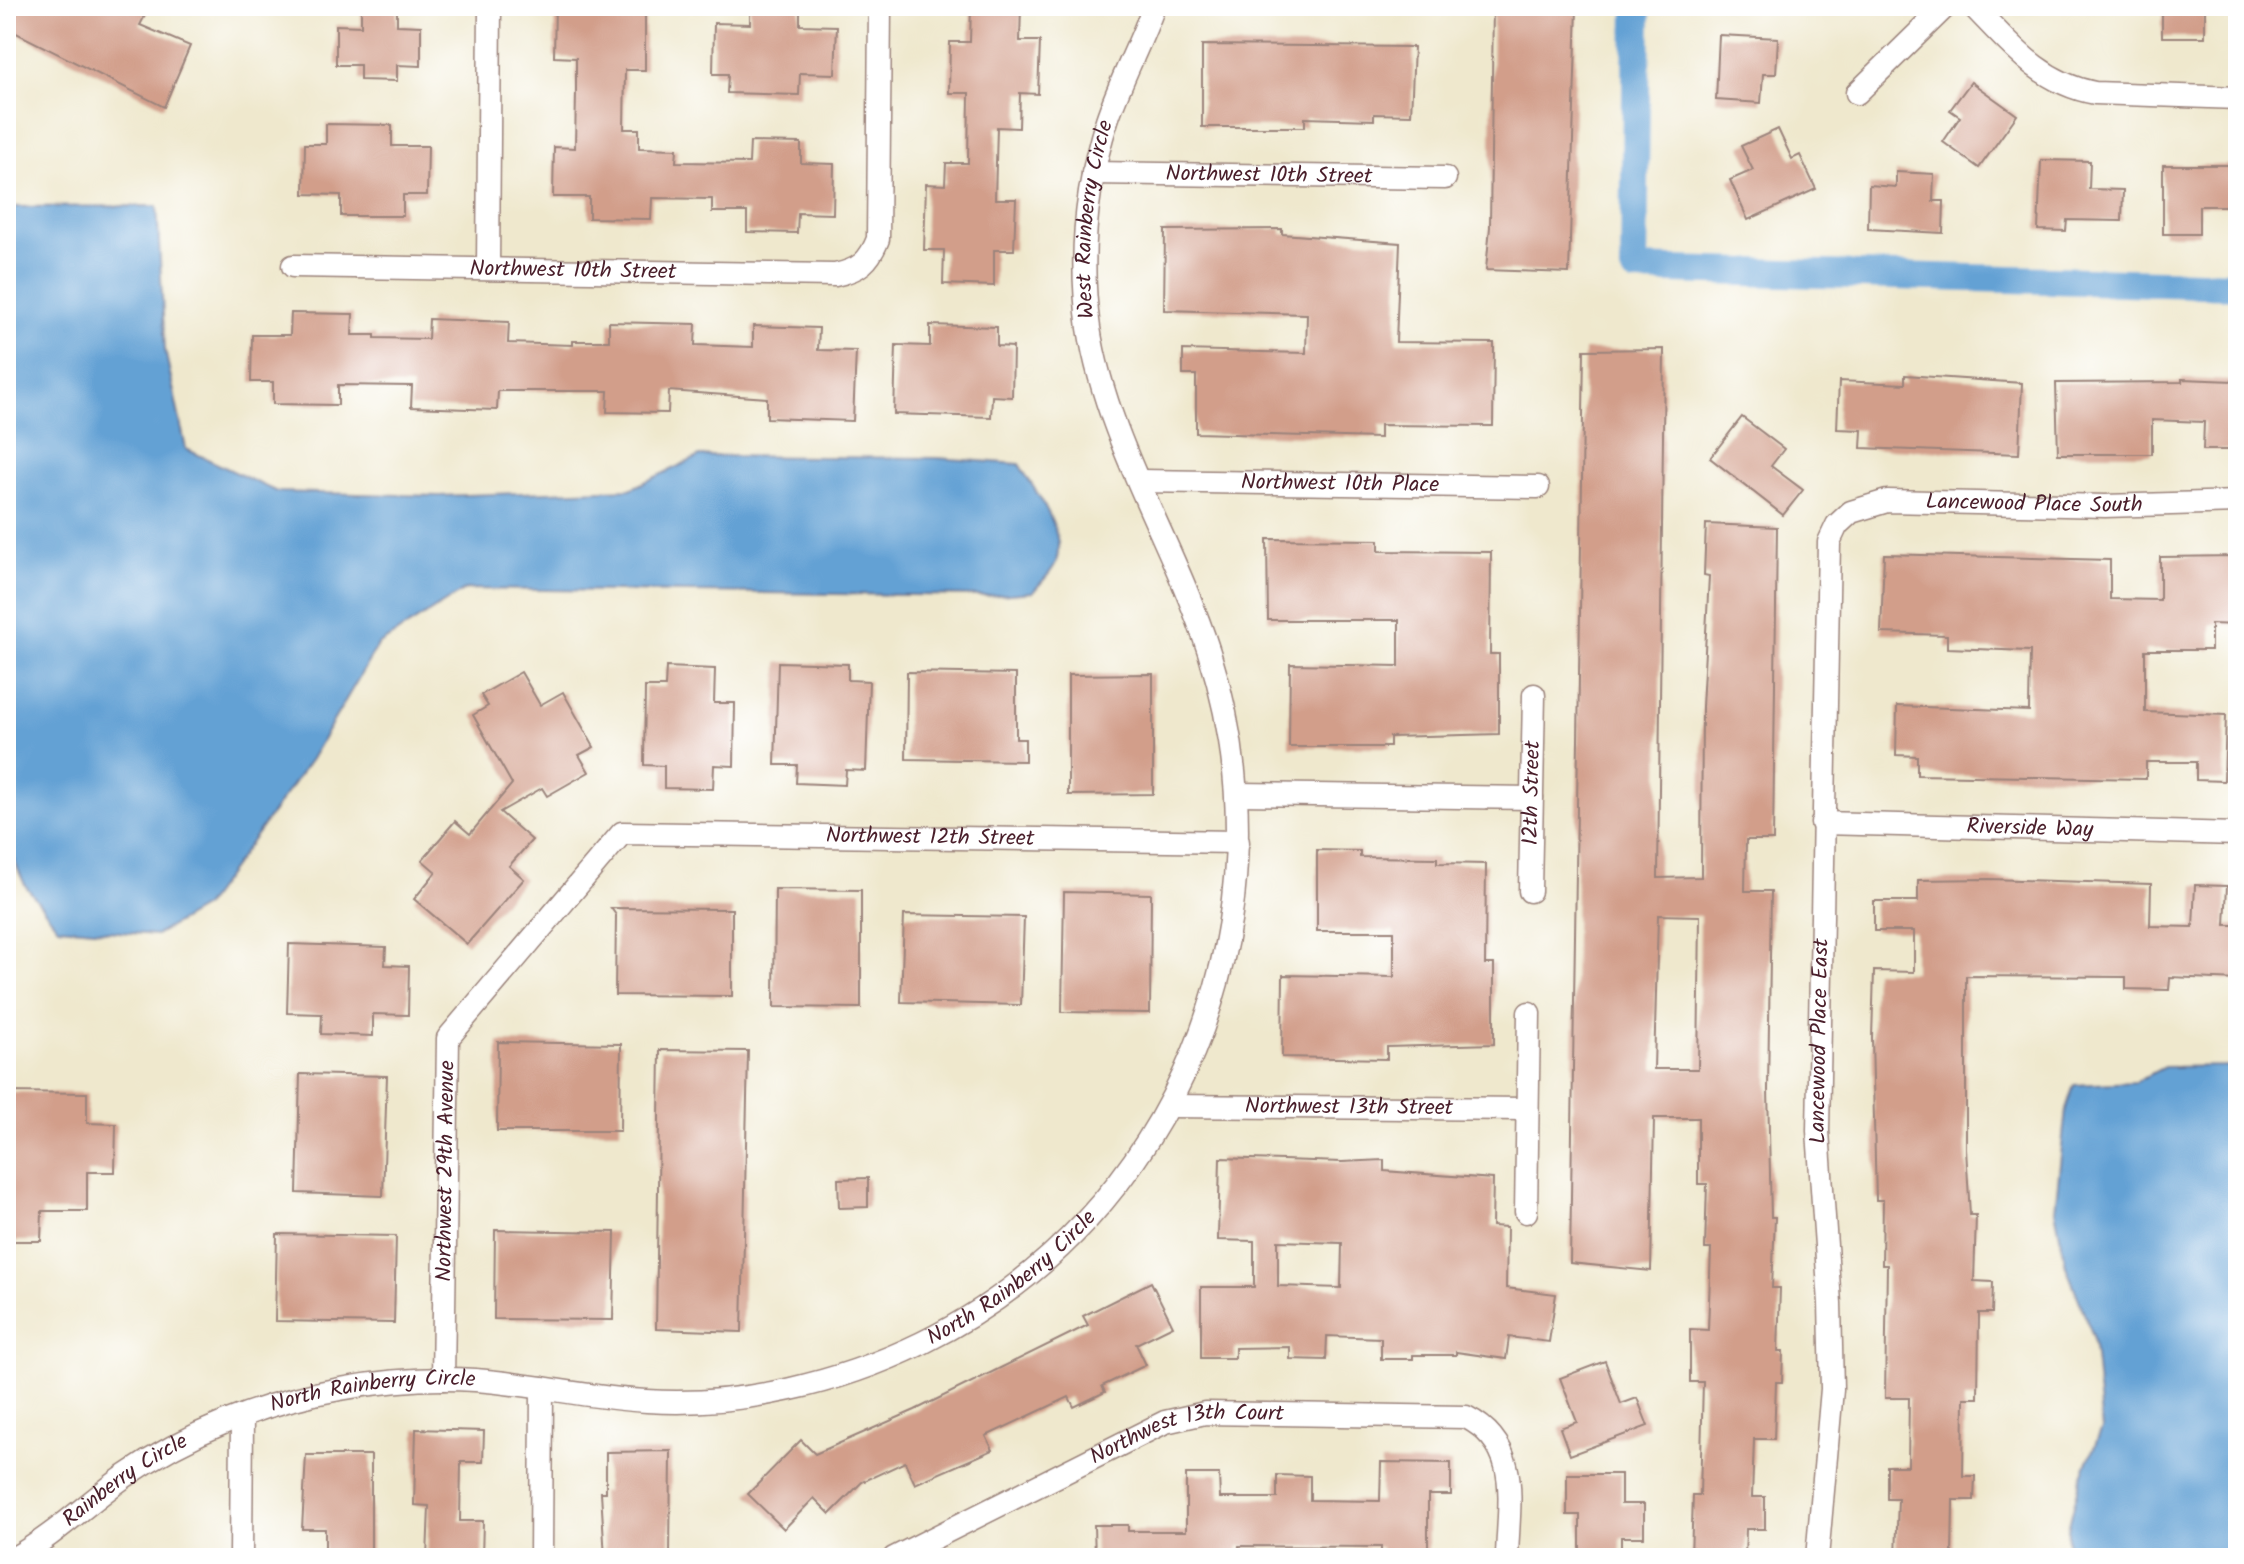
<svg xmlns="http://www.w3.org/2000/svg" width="2244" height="1564" font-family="Kalam,sans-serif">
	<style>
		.water { fill: #63a1d4; stroke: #566080; stroke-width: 2 }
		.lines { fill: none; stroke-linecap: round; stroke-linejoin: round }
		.canal { stroke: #63a1d4; stroke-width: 28 }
		.building { fill: #d29e8a; fill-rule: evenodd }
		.minor-casing { stroke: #9c847c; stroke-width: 25 }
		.minor { stroke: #fff; stroke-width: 22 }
		.labels { text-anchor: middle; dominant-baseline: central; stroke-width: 8; stroke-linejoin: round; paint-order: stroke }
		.street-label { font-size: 22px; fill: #4a1f2b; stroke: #fff }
	</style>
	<rect width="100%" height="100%" fill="#fff"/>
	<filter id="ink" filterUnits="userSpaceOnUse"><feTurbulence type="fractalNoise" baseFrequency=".0125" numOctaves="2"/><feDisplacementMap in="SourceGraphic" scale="16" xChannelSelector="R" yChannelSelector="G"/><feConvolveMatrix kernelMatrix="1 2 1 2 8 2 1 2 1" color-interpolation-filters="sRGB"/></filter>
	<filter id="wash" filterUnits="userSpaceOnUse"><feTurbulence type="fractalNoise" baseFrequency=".006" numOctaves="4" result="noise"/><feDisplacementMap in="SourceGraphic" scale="32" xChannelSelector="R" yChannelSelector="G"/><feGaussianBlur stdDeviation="1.8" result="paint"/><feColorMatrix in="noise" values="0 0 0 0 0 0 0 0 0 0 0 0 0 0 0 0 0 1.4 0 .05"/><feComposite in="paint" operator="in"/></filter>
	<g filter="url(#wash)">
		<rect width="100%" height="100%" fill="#efe8cd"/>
		<!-- water -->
		<g class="water">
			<path d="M157,206L165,350L186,449L277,492L439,496L630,489L700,456L937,458L1019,464C1034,490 1067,530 1056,562C1053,572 1040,583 1033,592L986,596L466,589L378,645L311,759L204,907L156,935L58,927L25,885L6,842V207Z"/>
			<polygon points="2238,1066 2238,1558 2067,1558 2068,1529 2081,1477 2102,1429 2093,1336 2066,1266 2055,1210 2066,1109 2074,1085 2135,1082 2164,1067"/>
		</g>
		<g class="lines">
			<!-- canal -->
			<polyline class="canal" points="1637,6 1634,269 2238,285"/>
		</g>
		<g id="blocks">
			<!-- building -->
			<g class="building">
				<polygon points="6,6 150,6 140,25 190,46 164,107 6,28"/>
				<polygon points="555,6 645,6 645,70 625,70 624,129 639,129 639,148 677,149 676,162 749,163 750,142 801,143 801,163 834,164 833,214 798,213 797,233 747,232 747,212 712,212 712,199 652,198 651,219 589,218 589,197 553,197 554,147 575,148 576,93 576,58 554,57"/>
				<polygon points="750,6 800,6 800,25 837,26 835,74 800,73 799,95 727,93 728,74 713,74 714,23 750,24"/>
				<polygon points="971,6 1021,6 1020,41 1040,41 1038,94 1020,93 1019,128 997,127 995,199 1016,199 1014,250 994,250 994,286 943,284 944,250 924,250 926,184 945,185 946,163 968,163 969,93 949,93 950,42 970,42"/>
				<polygon points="1493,6 1577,6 1569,273 1486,270 1490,227"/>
				<rect x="2162" y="6" width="43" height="31"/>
				<polygon points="361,9 397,9 397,25 421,26 421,66 397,65 397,81 360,80 360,65 336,65 336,25 361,26"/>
				<polygon points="1719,35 1778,38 1776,74 1763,74 1761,103 1716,100"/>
				<polygon points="1202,45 1414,47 1411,115 1374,114 1374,120 1305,118 1305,127 1202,127"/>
				<polygon points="1971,82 2017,115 1979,168 1943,142 1960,117 1950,110"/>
				<polygon points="326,124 392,125 392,146 428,146 427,195 403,195 403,216 341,216 341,195 304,194 305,144 326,144"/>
				<polygon points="1778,129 1792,159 1800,155 1816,189 1748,220 1730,180 1753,170 1741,146"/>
				<polygon points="2041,160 2090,161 2089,189 2123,190 2122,221 2067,220 2066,231 2038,230"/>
				<polygon points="2163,165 2238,165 2238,206 2199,206 2199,234 2163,234"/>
				<polygon points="1896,172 1934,174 1933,201 1944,201 1943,233 1868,229 1869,185 1896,187"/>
				<polygon points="1282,229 1282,234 1400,243 1396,342 1494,343 1493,426 1380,425 1380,438 1196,433 1196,375 1183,375 1183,350 1306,353 1307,314 1164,310 1165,230"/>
				<polygon points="291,313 353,314 352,335 375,335 375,338 428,339 429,319 509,322 508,343 573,345 573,341 609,341 609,322 696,324 695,345 753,347 753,326 819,328 818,350 856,351 853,421 767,418 767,398 669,391 668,413 607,412 608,391 498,391 497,410 411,407 412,386 338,385 338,405 273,404 273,382 251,382 252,335 290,335"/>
				<polygon points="930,325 997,327 997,346 1013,347 1012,397 992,396 991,417 894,414 896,345 930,346"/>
				<path d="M1664,349L1658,878L1701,877L1702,707L1709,576L1704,575L1706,524L1777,527L1773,840H1746L1745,891H1771L1768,1090L1771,1217H1775L1772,1288H1780L1778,1351H1783L1782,1382H1776L1774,1439H1754L1752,1497H1765V1529H1746L1745,1558H1691L1693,1495H1700L1703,1382H1690V1329L1708,1330L1711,1249H1705L1707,1184H1698V1118H1654L1651,1271L1570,1263L1584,350ZM1658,915L1700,916L1698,1069H1654Z"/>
				<polygon points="1905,375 2022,383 2019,454 1861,448 1862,430 1837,429 1839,381 1905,384"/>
				<polygon points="2182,379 2234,381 2231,450 2203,450 2204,422 2152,420 2152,454 2058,454 2056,383 2182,382"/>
				<polygon points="1742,417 1784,449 1771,466 1803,490 1783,515 1710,458"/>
				<polygon points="1267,539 1379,540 1379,551 1491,552 1490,654 1499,654 1499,734 1390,737 1390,747 1289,747 1290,664 1399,666 1399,620 1268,620"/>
				<polygon points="1884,554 2110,560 2110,599 2160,600 2160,557 2238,556 2238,625 2211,624 2211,650 2145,650 2145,712 2226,715 2224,781 2196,780 2196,762 2146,762 2146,779 1917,775 1917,756 1896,755 1897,706 2029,711 2030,651 1947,648 1947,635 1881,633"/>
				<polygon points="778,662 848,664 848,680 869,681 866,771 846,770 845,785 796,783 797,765 775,765"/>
				<polygon points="666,667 715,669 714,703 735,703 734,766 714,765 713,789 664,788 664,766 644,765 645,687 665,687"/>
				<polygon points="521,672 540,705 563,692 594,747 579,755 589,772 547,796 542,788 500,812 532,840 509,866 524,879 467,944 414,899 436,872 422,860 455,821 470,834 512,784 473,715 488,706 481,695"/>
				<polygon points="907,672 1016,674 1016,739 1025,739 1025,761 906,759"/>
				<polygon points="1153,674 1153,794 1068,795 1068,675"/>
				<polygon points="1317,850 1360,851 1360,857 1437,858 1437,863 1486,864 1485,964 1494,964 1494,1044 1387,1047 1387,1059 1282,1057 1283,975 1394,977 1394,931 1317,931"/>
				<polygon points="1989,879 2151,884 2150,926 2193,927 2195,885 2227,886 2225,925 2238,925 2238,980 2170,977 2169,990 2126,989 2126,977 1966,976 1966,1149 1970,1215 1976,1215 1974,1281 1993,1282 1992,1313 1979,1313 1978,1398 1964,1398 1963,1476 1975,1476 1974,1500 1953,1500 1952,1558 1896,1558 1898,1499 1887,1499 1887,1466 1908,1466 1909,1398 1885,1398 1887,1265 1882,1265 1883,1200 1876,1200 1872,1038 1874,971 1914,972 1914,931 1874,931 1874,901 1918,901 1918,880"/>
				<polygon points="775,889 861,890 861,1008 774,1007"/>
				<polygon points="1064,892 1151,894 1150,1013 1062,1012"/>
				<polygon points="611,908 732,909 732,996 615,995 616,915"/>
				<polygon points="904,915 1024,917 1021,1005 901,1002"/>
				<polygon points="289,944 386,947 385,965 409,966 408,1015 373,1014 373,1036 321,1034 322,1014 287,1013"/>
				<polygon points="498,1042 621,1044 620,1131 497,1131"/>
				<polygon points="660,1050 748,1051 742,1332 656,1329"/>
				<polygon points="300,1074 387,1076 383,1196 297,1193"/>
				<polygon points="6,1092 87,1093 87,1123 116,1124 115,1172 87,1172 87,1211 42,1211 41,1241 6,1241"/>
				<path d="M1220,1158L1342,1162L1384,1160V1171L1493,1179L1492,1226L1507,1227L1506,1288L1556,1294L1549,1342L1509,1337L1506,1359L1456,1352V1355H1413V1359H1381V1338L1327,1336L1326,1360L1290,1359V1347L1235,1348V1358H1201V1287H1254V1241L1218,1240ZM1278,1241L1342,1243L1341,1288L1278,1286Z"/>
				<polygon points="868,1178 868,1207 839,1208 838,1179"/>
				<polygon points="495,1230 615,1232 613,1320 494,1319"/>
				<polygon points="277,1234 396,1236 394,1323 275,1321"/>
				<polygon points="1151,1282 1173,1326 1136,1344 1146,1365 1102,1386 1105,1392 1074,1407 1069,1397 986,1436 993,1450 915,1484 905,1462 862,1482 830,1514 814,1498 784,1529 748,1494 801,1440 815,1454 915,1410 1088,1325 1083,1316"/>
				<polygon points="1605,1361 1621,1404 1637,1398 1648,1426 1570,1455 1560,1428 1577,1422 1560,1378"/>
				<polygon points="416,1429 484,1431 483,1462 461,1462 460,1521 483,1521 482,1558 427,1558 429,1506 414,1505"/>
				<polygon points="671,1451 670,1558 605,1558 601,1492 606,1492 606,1452"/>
				<polygon points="306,1455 371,1455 371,1558 325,1558 325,1529 302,1529"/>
				<polygon points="1381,1462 1451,1463 1451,1495 1428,1495 1428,1558 1381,1558 1381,1547 1239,1546 1238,1554 1095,1558 1094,1525 1128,1525 1128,1531 1186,1531 1186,1474 1219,1474 1220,1498 1277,1498 1277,1475 1310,1476 1310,1500 1380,1501"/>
				<polygon points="1567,1474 1621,1474 1621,1504 1644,1504 1644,1537 1621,1537 1621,1552 1580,1552 1580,1515 1567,1515"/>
			</g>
		</g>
	</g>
	<g filter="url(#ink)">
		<use href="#blocks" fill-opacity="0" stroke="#9c847c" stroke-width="2"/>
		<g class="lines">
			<!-- minor casing -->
			<g class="minor-casing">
				<g id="minor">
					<path d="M1973,6C2010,44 2040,83 2095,93L2238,98"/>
					<polyline points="1857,93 1946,6"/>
					<path id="s1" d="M1093,173L1445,178"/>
					<path id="s2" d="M293,266L835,275C859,270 869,262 878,239L880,6"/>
					<polyline points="488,269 490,6"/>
					<path id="s3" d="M1140,481L1538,487"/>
					<polyline points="1237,794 1532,798"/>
					<path id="s4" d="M1822,823L2238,834"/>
					<path id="s5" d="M1530,891L1534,695"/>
					<path id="s6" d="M1169,1106L1527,1109"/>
					<polyline points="1526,1212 1529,1013"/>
					<path id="s7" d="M443,1379L448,1038L622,833L1238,842"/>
					<path id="s8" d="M14,1558C54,1536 87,1503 124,1477C187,1433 264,1402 340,1389C384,1381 430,1377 475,1380C533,1384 589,1398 647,1401C740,1407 838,1384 922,1343C1178,1217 1295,921 1209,652C1174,543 1107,442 1089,328C1079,259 1086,187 1107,120C1120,81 1140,45 1154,6"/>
					<polyline points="241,1558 242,1416"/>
					<polyline points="541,1558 542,1388"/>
					<path id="s9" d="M894,1558L1165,1422L1205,1413L1466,1417C1523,1446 1508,1503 1507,1558"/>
					<path id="s10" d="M1817,1558L1832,1389L1830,1303L1818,1131L1829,542L1837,525L1851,512L1887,501L2105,506L2238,502"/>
				</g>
			</g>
			<!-- minor -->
			<use href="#minor" class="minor"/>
		</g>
	</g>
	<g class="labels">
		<!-- street labels -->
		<g class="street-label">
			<text stroke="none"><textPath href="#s1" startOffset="176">Northwest 10th Street</textPath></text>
			<text stroke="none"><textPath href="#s8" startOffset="2236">West Rainberry Circle</textPath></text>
			<text stroke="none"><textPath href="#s2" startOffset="280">Northwest 10th Street</textPath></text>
			<text stroke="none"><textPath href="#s3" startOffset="200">Northwest 10th Place</textPath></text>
			<text stroke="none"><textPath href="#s10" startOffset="1240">Lancewood Place South</textPath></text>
			<text stroke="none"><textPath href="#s5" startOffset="98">12th Street</textPath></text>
			<text stroke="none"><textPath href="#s4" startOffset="208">Riverside Way</textPath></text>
			<text stroke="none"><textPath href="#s7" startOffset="918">Northwest 12th Street</textPath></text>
			<text stroke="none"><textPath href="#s10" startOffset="518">Lancewood Place East</textPath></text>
			<text stroke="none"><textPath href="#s6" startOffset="180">Northwest 13th Street</textPath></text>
			<text stroke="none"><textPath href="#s7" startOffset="208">Northwest 29th Avenue</textPath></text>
			<text stroke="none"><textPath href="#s8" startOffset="1076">North Rainberry Circle</textPath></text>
			<text stroke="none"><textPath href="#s8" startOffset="404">North Rainberry Circle</textPath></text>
			<text stroke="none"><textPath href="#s9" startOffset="322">Northwest 13th Court</textPath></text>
			<text stroke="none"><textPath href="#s8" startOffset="136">Rainberry Circle</textPath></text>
		</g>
	</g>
	<!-- margin -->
	<rect width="2244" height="1564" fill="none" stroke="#fff" stroke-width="32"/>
</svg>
